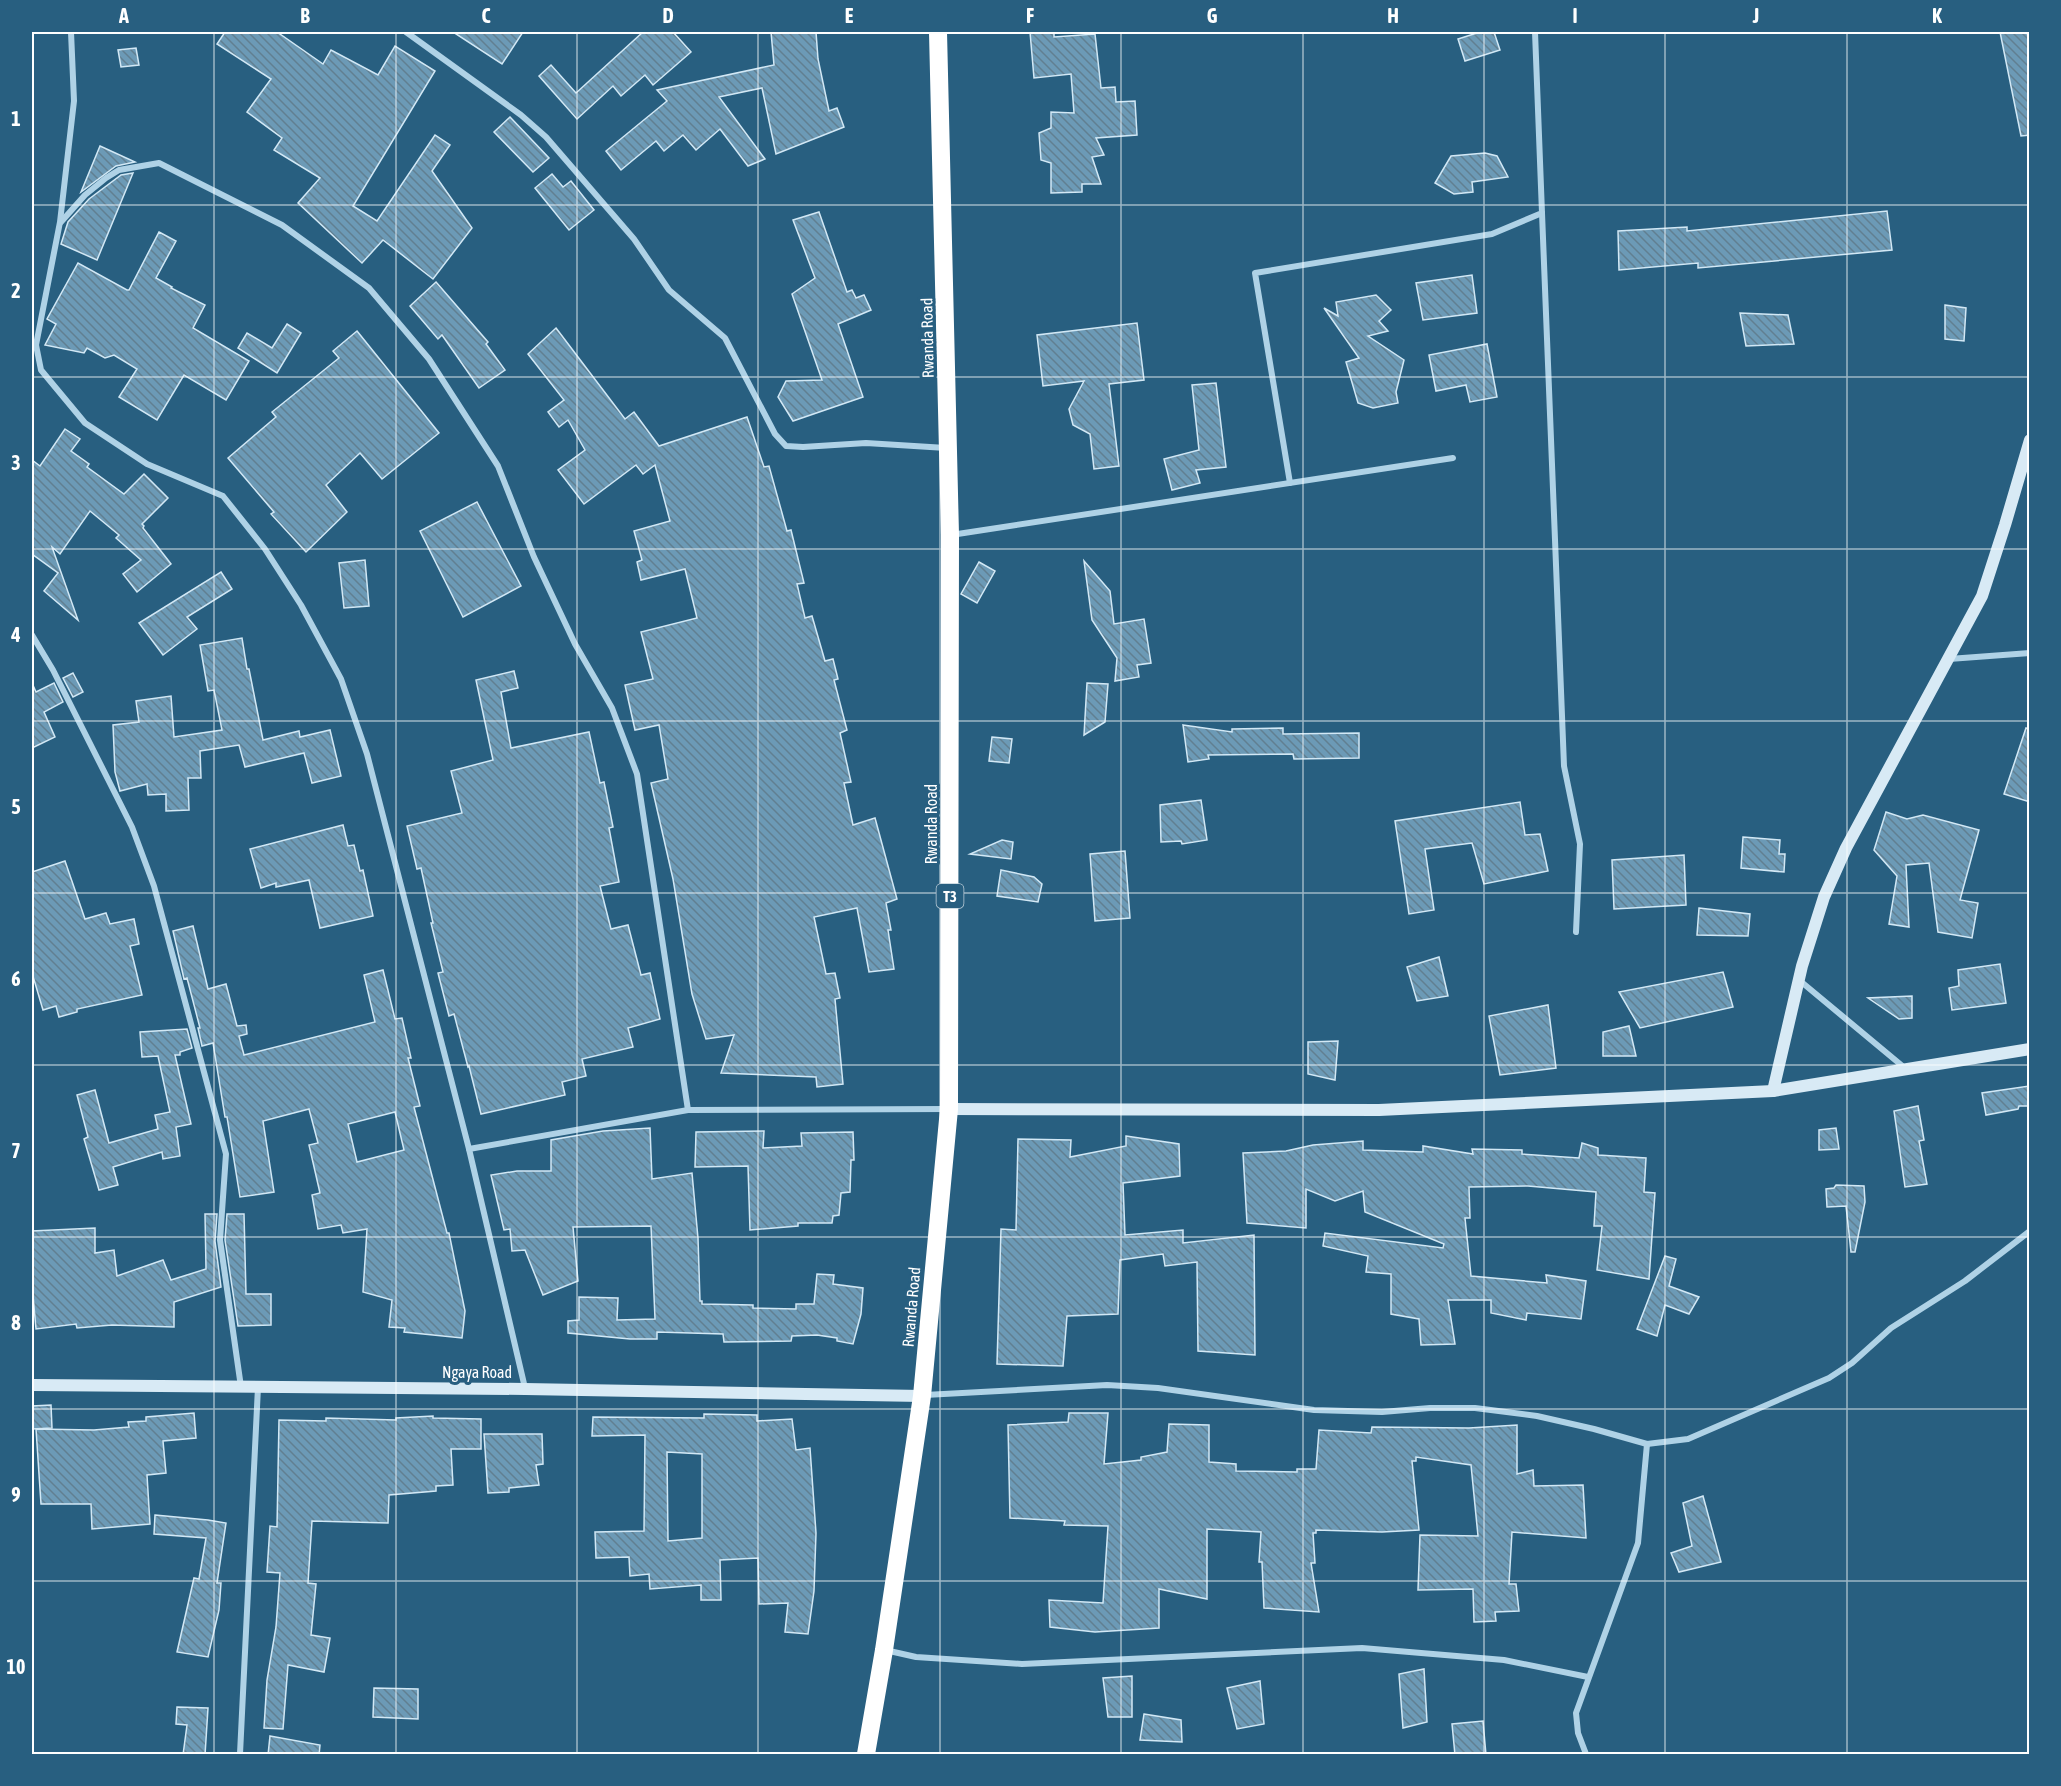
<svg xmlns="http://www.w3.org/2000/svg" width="2061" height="1786" font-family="'Asap Condensed',sans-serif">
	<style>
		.building { fill: url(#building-back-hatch); stroke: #d2e8f5; stroke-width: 1.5; fill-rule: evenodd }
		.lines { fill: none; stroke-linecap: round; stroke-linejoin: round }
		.street { stroke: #afd2e6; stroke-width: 6 }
		.secondary { stroke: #d8eaf5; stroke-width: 12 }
		.highway { stroke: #fff; stroke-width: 18 }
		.grid { fill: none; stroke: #fff; stroke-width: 1.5; stroke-opacity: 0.55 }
		.labels { text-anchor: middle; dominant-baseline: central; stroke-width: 6; stroke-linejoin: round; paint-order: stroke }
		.shield { fill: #285f80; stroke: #becfd9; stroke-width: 1.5 }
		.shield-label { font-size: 15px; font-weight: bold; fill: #fff }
		.street-label { font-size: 16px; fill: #fff; stroke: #285f80 }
		.neatline { fill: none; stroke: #fff; stroke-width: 2 }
		.grid-label { font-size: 20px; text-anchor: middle; font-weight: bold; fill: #fff }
	</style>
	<defs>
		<pattern id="building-back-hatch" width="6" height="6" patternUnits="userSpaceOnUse" patternTransform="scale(1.5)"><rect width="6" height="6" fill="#6c9ab6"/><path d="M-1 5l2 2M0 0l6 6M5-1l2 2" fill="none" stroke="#617f91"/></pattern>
	</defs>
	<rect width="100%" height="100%" fill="#285f80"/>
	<!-- building -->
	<g class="building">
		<polygon points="225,32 277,32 323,64 331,50 378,75 395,46 435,71 353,206 377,221 435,135 450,145 432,171 472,228 433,279 383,240 362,263 298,203 320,178 274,150 282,138 247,112 271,79 217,44"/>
		<polygon points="453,32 523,32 502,64"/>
		<polygon points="643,32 673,32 691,52 653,85 645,75 621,96 613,86 577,119 539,76 551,65 576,93"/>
		<polygon points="771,32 816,32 818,59 829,111 837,108 844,127 776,154 762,88 719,97 765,159 748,166 720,129 696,150 683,135 664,151 656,141 621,170 606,151 667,101 657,90 774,65"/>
		<polygon points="1030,32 1054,32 1054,37 1095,34 1101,88 1115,87 1116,102 1135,101 1137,135 1096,138 1104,155 1092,157 1101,184 1082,184 1082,192 1051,193 1051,163 1041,160 1039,133 1051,128 1051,112 1074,113 1071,74 1034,78"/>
		<polygon points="1480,32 1494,32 1500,50 1465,61 1458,39"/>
		<polygon points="2000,32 2027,32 2030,46 2030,135 2021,136"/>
		<polygon points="136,48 139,65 121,67 118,50"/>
		<polygon points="510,117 549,158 533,172 494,132"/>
		<polygon points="100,146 135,162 116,166 81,192"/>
		<polygon points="1485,153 1497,156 1508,177 1472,182 1473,192 1454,194 1435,183 1451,156"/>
		<polygon points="133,173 97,260 61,244 68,222 89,199 121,175"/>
		<polygon points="552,174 563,187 571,181 594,210 569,230 535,188"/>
		<polygon points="1887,211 1892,250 1698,268 1698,263 1619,270 1618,231 1687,227 1687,231"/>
		<polygon points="819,212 847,292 852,290 856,298 864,295 871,310 838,324 863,397 793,421 778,397 786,381 822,380 792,294 815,278 793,220"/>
		<polygon points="159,232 176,241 156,278 172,287 171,288 205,305 193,328 249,361 226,400 184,375 157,420 119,397 137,369 114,355 105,358 87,348 84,353 45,345 56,324 47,319 78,263 127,290 129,290"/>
		<polygon points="1472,275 1477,313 1423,320 1416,283"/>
		<polygon points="436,282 488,342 486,344 505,370 479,388 442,335 438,339 410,306"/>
		<polygon points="1376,295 1391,310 1379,321 1388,331 1368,336 1404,360 1396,392 1398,403 1373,408 1358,403 1346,362 1359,358 1324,308 1338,316 1336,302"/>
		<polygon points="1945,305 1966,308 1964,341 1945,339"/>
		<polygon points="1740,313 1788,315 1794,344 1746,346"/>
		<polygon points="1137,323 1144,380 1109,384 1119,466 1094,469 1090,434 1073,425 1069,409 1084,381 1043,386 1037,335"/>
		<polygon points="287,324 301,333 277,373 238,348 247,333 272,348"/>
		<polygon points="556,328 625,419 634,412 659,446 747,417 764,467 769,466 787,531 791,530 804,583 797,584 805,618 812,616 825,661 833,659 838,679 834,680 847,730 840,733 851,782 844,783 853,825 875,818 897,899 886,903 891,930 888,930 894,969 869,972 857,908 814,917 826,974 835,973 840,998 835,999 843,1084 817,1087 816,1077 721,1073 734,1035 706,1039 692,994 673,879 651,783 668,779 659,725 635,730 625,685 653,679 641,632 697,618 685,569 641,580 637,562 642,560 634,531 670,521 655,465 643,474 636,465 584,504 558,470 585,450 568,420 559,427 548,412 564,400 528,354"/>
		<polygon points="357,331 439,433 382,479 360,453 326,485 347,512 306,552 271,514 274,512 228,458 276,417 272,412 339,358 333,351"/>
		<polygon points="1487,344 1497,397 1470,402 1466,385 1436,391 1429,355"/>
		<polygon points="1216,383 1226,467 1196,470 1200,483 1172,490 1164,459 1199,450 1192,385"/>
		<polygon points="65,429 80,439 71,451 89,464 87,467 124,494 144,474 168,498 142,524 144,526 143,528 171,564 137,592 123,574 141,560 116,538 119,535 90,511 60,554 52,547 78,620 44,591 58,573 32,554 32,460 40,466"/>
		<polygon points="477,502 521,586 463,617 420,531"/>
		<polygon points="365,560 369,606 344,608 339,563"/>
		<polygon points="1084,561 1110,591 1114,624 1144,619 1151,663 1137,665 1139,677 1115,681 1117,658 1092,620"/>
		<polygon points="979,562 995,571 977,603 961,594"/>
		<polygon points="221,572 232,589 187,617 197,629 163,655 139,623"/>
		<polygon points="242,638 247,669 249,669 263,740 299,731 300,737 330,730 341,776 312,783 304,753 245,767 239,745 200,751 201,778 188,778 189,810 166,811 166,794 148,795 147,784 120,791 115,772 113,725 139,722 136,701 171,696 174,737 222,730 214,690 208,691 200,645"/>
		<polygon points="514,671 518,688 501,692 511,748 589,732 600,783 604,782 613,827 609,828 619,882 600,886 611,929 628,925 641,975 650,973 660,1019 628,1028 633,1047 582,1059 586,1076 562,1082 565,1095 481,1114 469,1066 468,1067 454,1014 449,1016 438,973 443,972 431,923 433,923 421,868 417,869 407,826 462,813 451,771 493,760 476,680"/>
		<polygon points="73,673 83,692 73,697 63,678"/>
		<polygon points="32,683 36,692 54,683 63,702 44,712 55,737 32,748"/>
		<polygon points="1087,683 1108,684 1105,722 1084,735"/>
		<polygon points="1183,725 1232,732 1232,729 1283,728 1283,734 1359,733 1359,758 1294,759 1293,754 1208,755 1209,759 1188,762"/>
		<polygon points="2026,728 2030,729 2030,802 2004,794"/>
		<polygon points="992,737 1012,739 1009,763 989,761"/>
		<polygon points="1201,800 1207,840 1182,844 1181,841 1161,842 1160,805"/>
		<polygon points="1520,802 1525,835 1540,834 1548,871 1484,884 1472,843 1425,849 1434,910 1409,914 1395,821"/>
		<polygon points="1886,812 1907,819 1923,815 1979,830 1960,900 1978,903 1972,938 1938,932 1929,863 1906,865 1909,927 1889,924 1897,876 1874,850"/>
		<polygon points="343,825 348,846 354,845 360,871 363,870 373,916 320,928 309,880 276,887 276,883 261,888 250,849"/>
		<polygon points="1743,837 1780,840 1779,854 1785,854 1784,872 1741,868"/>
		<polygon points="1002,840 1013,842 1011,859 970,854"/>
		<polygon points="1125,851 1130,918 1095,921 1090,854"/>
		<polygon points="1684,855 1686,905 1614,909 1612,860"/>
		<polygon points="65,861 85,919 106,913 110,924 134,919 139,944 130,946 142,995 77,1009 77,1012 59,1017 56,1006 43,1010 32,973 32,872"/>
		<polygon points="1001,870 1034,877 1042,884 1038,902 997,896"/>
		<polygon points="1699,908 1750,914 1748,936 1697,935"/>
		<path d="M193,926L208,989L226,984L237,1026L246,1025L247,1034L239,1036L244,1055L375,1022L364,975L383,970L395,1019L402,1018L411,1058H408L420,1106L414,1107L447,1233H449L465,1311L462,1338L404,1332L405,1328L389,1327L392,1300L363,1292L367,1229L343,1233L341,1225L318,1229L312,1195L320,1193L309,1145L318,1143L309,1109L263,1121L274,1192L240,1197L227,1117H225L213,1043L202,1046L198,1028H200L187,978L184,979L173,931ZM395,1112L404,1150L357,1162L348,1124Z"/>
		<polygon points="1439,957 1448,996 1417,1001 1407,967"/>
		<polygon points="2000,964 2006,1003 1952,1010 1949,988 1959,986 1958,970"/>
		<polygon points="1723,972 1733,1007 1640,1028 1619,992"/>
		<polygon points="1912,996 1912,1018 1899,1019 1868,998"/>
		<polygon points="1548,1005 1556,1068 1500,1075 1489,1016"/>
		<polygon points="1629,1026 1636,1056 1603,1056 1603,1032"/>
		<polygon points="187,1029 192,1048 180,1052 180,1055 175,1055 191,1124 176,1127 180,1156 163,1159 162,1152 113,1167 118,1185 99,1190 84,1139 88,1137 77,1095 95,1090 109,1143 158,1129 155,1115 170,1112 158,1056 142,1057 140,1032"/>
		<polygon points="1338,1041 1335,1080 1308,1074 1308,1042"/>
		<polygon points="2029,1086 2030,1106 2019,1106 2018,1109 1986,1115 1982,1093"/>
		<polygon points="1918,1106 1924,1140 1919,1141 1927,1184 1905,1187 1894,1111"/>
		<polygon points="650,1128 652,1179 692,1173 698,1238 700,1301 702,1301 702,1304 753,1305 753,1308 796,1309 796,1304 814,1304 817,1274 834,1275 833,1284 863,1288 861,1314 853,1344 837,1341 837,1338 817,1335 792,1336 791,1341 724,1342 723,1334 657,1332 657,1339 630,1339 568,1333 568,1321 579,1320 579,1297 618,1298 617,1320 655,1319 651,1226 573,1227 578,1281 543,1295 525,1250 512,1251 510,1229 504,1230 491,1175 517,1171 551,1171 551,1140 603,1131"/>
		<polygon points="1836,1128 1839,1149 1819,1150 1819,1130"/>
		<polygon points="764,1131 763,1148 802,1146 801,1133 853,1132 854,1160 851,1160 850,1192 841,1193 839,1215 833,1216 832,1223 798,1223 798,1226 750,1230 748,1166 695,1167 696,1132"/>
		<polygon points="1126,1136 1179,1144 1180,1176 1123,1183 1125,1235 1183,1230 1183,1243 1254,1235 1255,1355 1198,1351 1197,1262 1165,1266 1163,1254 1120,1260 1118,1314 1067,1316 1063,1366 997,1364 1001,1229 1016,1230 1018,1139 1071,1140 1070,1157 1126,1146"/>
		<polygon points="1363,1141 1363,1150 1423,1152 1423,1146 1473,1154 1472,1149 1522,1150 1522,1154 1579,1158 1582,1143 1598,1148 1598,1155 1646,1158 1644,1192 1655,1193 1649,1279 1597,1270 1602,1226 1594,1226 1596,1192 1528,1186 1469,1187 1470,1218 1465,1218 1471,1276 1547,1283 1546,1275 1586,1281 1581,1319 1527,1313 1526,1320 1491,1313 1491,1300 1448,1300 1455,1344 1421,1345 1419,1319 1391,1314 1391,1274 1366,1272 1368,1256 1323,1246 1325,1233 1443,1248 1444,1244 1365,1212 1363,1191 1335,1201 1306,1189 1306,1228 1247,1223 1243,1153 1286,1151 1313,1145"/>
		<polygon points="1836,1185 1864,1186 1865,1202 1855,1252 1851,1252 1846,1206 1827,1207 1826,1189 1834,1188"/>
		<polygon points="205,1214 217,1214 215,1241 221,1287 174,1302 174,1327 112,1325 77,1328 76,1324 36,1329 32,1284 32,1231 95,1228 95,1253 114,1250 117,1276 163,1260 171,1280 206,1269"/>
		<polygon points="227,1214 244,1214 246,1294 271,1294 271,1325 238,1326 225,1240"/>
		<polygon points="1665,1256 1676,1259 1669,1286 1699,1297 1689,1314 1665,1305 1657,1336 1637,1329"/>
		<polygon points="51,1405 52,1428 32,1429 32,1406"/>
		<polygon points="194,1413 196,1438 163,1441 166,1473 147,1475 150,1524 92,1529 91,1504 41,1504 36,1429 94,1430 129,1427 128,1422 146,1421 146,1417"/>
		<polygon points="1069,1413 1108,1413 1104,1464 1141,1460 1141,1457 1167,1452 1169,1424 1209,1425 1209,1462 1236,1464 1236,1471 1297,1472 1297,1469 1316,1469 1319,1430 1371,1433 1372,1427 1469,1428 1517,1425 1517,1474 1533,1470 1534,1486 1583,1485 1586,1538 1512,1532 1509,1584 1516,1584 1519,1611 1495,1612 1496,1621 1474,1622 1473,1589 1418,1590 1420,1535 1478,1536 1471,1465 1416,1457 1416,1461 1412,1461 1419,1530 1382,1532 1316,1530 1316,1533 1313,1533 1315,1563 1311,1563 1319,1612 1264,1608 1262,1562 1259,1562 1261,1532 1207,1529 1207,1599 1159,1589 1159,1628 1095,1632 1050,1627 1049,1600 1103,1603 1108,1526 1064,1525 1065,1521 1010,1518 1008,1425 1068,1422"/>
		<path d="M704,1414L757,1415V1421L792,1419L796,1450L810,1448L816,1533L814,1591L808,1634L785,1632L788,1603L759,1604L758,1558L720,1560L721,1600H701V1585L650,1589L649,1574L630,1576L629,1557L596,1558L595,1532L644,1531L645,1435L592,1436L593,1417L704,1418ZM667,1452L702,1454V1538L668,1541Z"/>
		<polygon points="433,1416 433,1418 481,1419 481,1449 451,1449 453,1485 436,1486 436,1491 389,1495 388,1523 312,1521 308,1583 316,1584 311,1635 330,1638 324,1672 288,1665 283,1729 264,1728 267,1680 276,1627 280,1573 267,1572 270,1526 277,1527 279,1420 326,1421 326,1418 396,1420 396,1418"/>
		<polygon points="484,1434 542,1434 543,1464 536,1465 539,1485 509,1488 509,1492 488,1493"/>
		<polygon points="1703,1496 1721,1562 1679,1572 1671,1553 1692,1546 1683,1503"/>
		<polygon points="155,1515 208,1520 226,1523 217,1583 221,1583 219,1610 208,1657 177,1652 194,1578 199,1579 206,1538 154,1534"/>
		<polygon points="1424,1669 1427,1722 1403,1728 1399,1674"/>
		<polygon points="1132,1676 1132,1717 1108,1717 1103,1678"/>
		<polygon points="1260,1681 1264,1724 1237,1729 1227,1688"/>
		<polygon points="374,1688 418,1689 418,1719 373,1717"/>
		<polygon points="177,1707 208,1708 205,1755 183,1755 187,1725 176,1724"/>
		<polygon points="1144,1714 1181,1720 1182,1742 1140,1740"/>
		<polygon points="1483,1721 1486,1755 1455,1755 1452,1724"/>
		<polygon points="270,1736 320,1745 319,1755 268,1755"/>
	</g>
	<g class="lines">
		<!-- street -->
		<g class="street">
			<polyline points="71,32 74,101 60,222 36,345 41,370 85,423 147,464 223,496 265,549 301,605 341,679 367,754 469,1149 525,1388"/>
			<polyline points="406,32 521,115 546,137 634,239 669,290 725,338 775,434 786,446 803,447 866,443 946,448"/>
			<polyline points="1542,213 1564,766 1580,844 1576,932"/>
			<polyline points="61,222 85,195 106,178 119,170 159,163 282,225 369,288 429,359 498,466 534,557 575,644 612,708 637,774 688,1110"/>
			<polyline points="1290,483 1255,273 1492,234 1542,213 1535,32"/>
			<polyline points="951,535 1453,458"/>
			<polyline points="32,635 53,670 132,827 154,886 226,1154 220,1240 241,1387"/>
			<polyline points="1949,659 2030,653"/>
			<polyline points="1799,980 1906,1069"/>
			<polyline points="469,1149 688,1110 948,1109"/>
			<polyline points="925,1395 1107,1385 1158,1388 1314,1410 1382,1412 1430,1408 1475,1408 1537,1416 1594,1429 1647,1444 1688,1439 1829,1378 1852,1363 1891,1328 1965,1281 2030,1231"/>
			<polyline points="885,1650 916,1657 1022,1664 1362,1648 1504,1660 1588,1677"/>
			<polyline points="240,1754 258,1387"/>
			<polyline points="1586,1754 1578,1733 1576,1713 1638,1543 1647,1444"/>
		</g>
		<!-- secondary -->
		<g class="secondary">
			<polyline points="1773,1091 1802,966 1824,897 1846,848 1982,596 2005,525 2030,440"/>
			<polyline points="949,1109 1379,1110 1773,1091 2030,1049"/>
			<polyline points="32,1385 525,1389 922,1396"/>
		</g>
		<!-- highway -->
		<polyline class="highway" points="866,1754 884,1650 922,1396 949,1109 950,535 938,32"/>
	</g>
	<!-- grid -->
	<path class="grid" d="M214,32V1754M396,32V1754M577,32V1754M758,32V1754M940,32V1754M1121,32V1754M1303,32V1754M1484,32V1754M1665,32V1754M1847,32V1754M32,205H2030M32,377H2030M32,549H2030M32,721H2030M32,893H2030M32,1065H2030M32,1237H2030M32,1409H2030M32,1581H2030"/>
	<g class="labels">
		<!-- shield labels -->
		<rect class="shield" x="936.5" y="884" width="27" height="24" rx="4.5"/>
		<g class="shield-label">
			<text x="950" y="896">T3</text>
		</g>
		<!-- street labels -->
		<g class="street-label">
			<text transform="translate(927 338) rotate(-91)">Rwanda Road</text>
			<text transform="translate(931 824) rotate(-90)">Rwanda Road</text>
			<text transform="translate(911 1307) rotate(-85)">Rwanda Road</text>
			<text x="477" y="1372">Ngaya Road</text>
		</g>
	</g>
	<!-- border -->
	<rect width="2061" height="1786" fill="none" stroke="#285f80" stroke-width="66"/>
	<rect x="33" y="33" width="1995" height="1720" class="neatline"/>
	<g class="grid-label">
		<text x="124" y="23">A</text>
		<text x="305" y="23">B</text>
		<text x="486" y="23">C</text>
		<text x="668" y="23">D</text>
		<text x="849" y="23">E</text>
		<text x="1030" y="23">F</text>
		<text x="1212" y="23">G</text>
		<text x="1393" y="23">H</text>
		<text x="1575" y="23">I</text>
		<text x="1756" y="23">J</text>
		<text x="1937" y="23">K</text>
		<text x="16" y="126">1</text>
		<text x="16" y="298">2</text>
		<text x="16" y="470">3</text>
		<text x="16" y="642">4</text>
		<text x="16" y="814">5</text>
		<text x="16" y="986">6</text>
		<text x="16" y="1158">7</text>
		<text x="16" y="1330">8</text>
		<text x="16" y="1502">9</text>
		<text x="16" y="1674">10</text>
	</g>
</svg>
